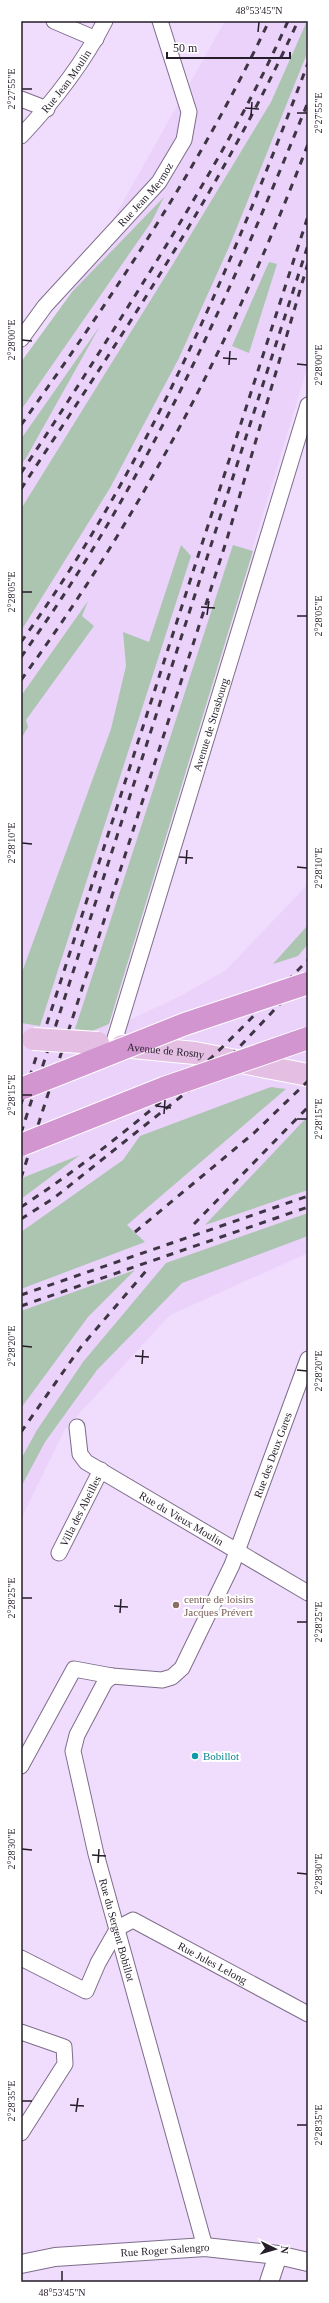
<svg xmlns="http://www.w3.org/2000/svg" width="329" height="2303" font-family="'Times New Roman',serif">
	<style>
		.built { fill: #ead2fa }
		.green { fill: #acc5b0 }
		.lines { fill: none; stroke-linecap: round; stroke-linejoin: round }
		.minor-casing { stroke: #7e6d8a; stroke-width: 17 }
		.tertiary-casing { stroke: #7e6d8a; stroke-width: 20 }
		.primary-casing { stroke: #fff; stroke-width: 24 }
		.minor { stroke: #fff; stroke-width: 15 }
		.tertiary { stroke: #fff; stroke-width: 18 }
		.primary { stroke: #e4bfe3; stroke-width: 22 }
		.rail { stroke: #3e3443; stroke-width: 3; stroke-dasharray: 7 7; stroke-linecap: butt }
		.primary-bridge-casing { stroke: #fff; stroke-width: 24; stroke-linecap: butt }
		.motorway-bridge-casing { stroke: #fff; stroke-width: 24; stroke-linecap: butt }
		.primary-bridge { stroke: #e4bfe3; stroke-width: 22 }
		.motorway-bridge { stroke: #d295d0; stroke-width: 22 }
		.ticks { fill: none; stroke: #251d29; stroke-width: 1.5 }
		.education-dot { fill: #8d6e63; stroke: #fff; stroke-width: 1.5 }
		.culture-dot { fill: #0f9aa8; stroke: #fff; stroke-width: 1.5 }
		.labels { text-anchor: middle; dominant-baseline: central; stroke-width: 4; stroke-linejoin: round; paint-order: stroke }
		.street-label { font-size: 11px; fill: #251d29; stroke: #fff }
		.education-label { font-size: 11px; fill: #785e54; stroke: #fff; text-anchor: start }
		.culture-label { font-size: 11px; fill: #0d838f; stroke: #fff; text-anchor: start }
		.neatline { fill: none; stroke: #251d29; stroke-width: 1.5 }
		.ticks-label { font-size: 10px; text-anchor: middle; fill: #251d29 }
	</style>
	<rect width="100%" height="100%" fill="#f0dcfd"/>
	<!-- built -->
	<polygon class="built" points="225,21 308,21 308,365 107,1031 182,995 226,970 308,884 308,1253 170,1315 65,1429 21,1519 21,363 72,292"/>
	<!-- green -->
	<g class="green">
		<polygon points="307,21 306,56 229,247 179,358 110,488 21,631 21,509 173,264 271,102"/>
		<polygon points="164,197 152,221 21,410 21,362 72,292"/>
		<polygon points="269,262 277,264 249,353 232,346"/>
		<polygon points="100,326 26,458 21,465 21,439"/>
		<polygon points="181,545 191,556 40,1026 21,1023 21,975 111,729 126,666 123,632 149,642"/>
		<polygon points="233,545 253,551 109,1024 92,1031 75,1029"/>
		<polygon points="88,601 82,616 94,626 26,720 28,727 21,739 21,696"/>
		<polygon points="308,925 308,944 298,956 273,964"/>
		<polygon points="271,1087 286,1089 127,1225 145,1242 21,1289 21,1232 123,1160 140,1136"/>
		<polygon points="308,1116 308,1190 205,1225"/>
		<polygon points="80,1155 21,1199 22,1178"/>
		<polygon points="308,1213 308,1236 182,1283 97,1370 45,1442 21,1487 21,1459 37,1430 83,1362 166,1263"/>
		<polygon points="135,1270 88,1317 21,1408 21,1311"/>
	</g>
	<g class="lines">
		<!-- minor casing -->
		<g class="minor-casing">
			<g id="minor">
				<polyline points="54,21 96,39"/>
				<polyline points="21,99 47,109"/>
				<path id="s1" d="M21,136C54,101 83,64 105,21"/>
				<path id="s2" d="M21,339L45,306L159,182L184,140L189,112L160,21"/>
				<path id="s3" d="M113,1045L308,405"/>
				<path id="s4" d="M77,1427L80,1454L86,1462L308,1593"/>
				<path id="s5" d="M59,1553L101,1470"/>
				<path id="s6" d="M112,1676L105,1682L77,1735L73,1751L96,1854L205,2247"/>
				<path id="s7" d="M21,1766L74,1669L112,1676L162,1680L172,1677L182,1668L232,1565L308,1359"/>
				<path id="s8" d="M21,1958L86,1991L98,1963L118,1928L133,1920L308,2014"/>
				<polyline points="21,2032 64,2047 65,2064 21,2133"/>
			</g>
		</g>
		<!-- tertiary casing -->
		<g class="tertiary-casing">
			<g id="tertiary">
				<path id="s9" d="M21,2264L55,2257L205,2247L278,2255L308,2262"/>
				<polyline points="269,2282 278,2255"/>
			</g>
		</g>
		<!-- primary casing -->
		<g class="primary-casing">
			<g id="primary">
				<path id="s10" d="M122,1046L195,1053L308,1075"/>
			</g>
		</g>
		<!-- minor -->
		<use href="#minor" class="minor"/>
		<!-- tertiary -->
		<use href="#tertiary" class="tertiary"/>
		<!-- primary -->
		<use href="#primary" class="primary"/>
		<!-- rail -->
		<g class="rail">
			<path d="M21,425C113,296 201,165 269,21"/>
			<path d="M21,473C69,401 115,328 161,254C207,179 252,102 288,21"/>
			<path d="M21,489C120,338 223,186 298,21"/>
			<path d="M21,642C148,466 232,265 308,63"/>
			<path d="M21,657C144,487 230,296 308,102"/>
			<path d="M21,680C141,516 236,334 308,144"/>
			<polyline points="21,1104 308,216"/>
			<polyline points="21,1133 308,245"/>
			<polyline points="21,1178 227,539 308,263"/>
			<path d="M21,1207C88,1163 152,1111 212,1057C245,1026 276,992 308,960"/>
			<polyline points="21,1219 54,1198 228,1059 308,974"/>
			<polyline points="194,1224 308,1107"/>
			<polyline points="135,1232 254,1133 308,1081"/>
			<polyline points="21,1295 308,1196"/>
			<polyline points="21,1306 308,1207"/>
			<polyline points="21,1432 80,1348 146,1271"/>
		</g>
		<!-- primary-bridge casing -->
		<g class="primary-bridge-casing">
			<polyline id="primary-bridge" points="33,1039 98,1043"/>
		</g>
		<!-- motorway-bridge casing -->
		<g class="motorway-bridge-casing">
			<g id="motorway-bridge">
				<polyline points="21,1089 185,1024 308,983"/>
				<polyline points="21,1145 164,1088 308,1038"/>
			</g>
		</g>
		<!-- primary-bridge -->
		<use href="#primary-bridge" class="primary-bridge"/>
		<!-- motorway-bridge -->
		<use href="#motorway-bridge" class="motorway-bridge"/>
	</g>
	<!-- ticks -->
	<path class="ticks" d="M258,32L259,22M22,89H32M245,108L259,109M297,113H307M251,116L252,102M22,340L32,341M223,358L237,359M297,364L307,365M229,365L230,351M22,592H32M201,607L215,608M207,615L209,601M297,616H307M22,843L32,844M179,857L193,858M186,864L187,850M297,867L307,868M22,1095H32M157,1106L171,1108M164,1114L165,1100M297,1119H307M22,1346L32,1347M135,1356L149,1357M142,1364L143,1350M297,1370L307,1371M22,1598H32M114,1606L128,1607M120,1613L121,1599M297,1622H307M22,1849L32,1850M92,1855L106,1856M98,1863L99,1849M297,1873L307,1874M22,2101H32M70,2105L84,2106M76,2112L78,2098M297,2125H307M62,2281V2271"/>
	<!-- markers -->
	<circle class="education-dot" cx="176" cy="1605" r="4"/>
	<circle class="culture-dot" cx="195" cy="1756" r="4"/>
	<g class="labels">
		<!-- street labels -->
		<g class="street-label">
			<text stroke="none"><textPath href="#s1" startOffset="71">Rue Jean Moulin</textPath></text>
			<text stroke="none"><textPath href="#s2" startOffset="191">Rue Jean Mermoz</textPath></text>
			<text stroke="none"><textPath href="#s3" startOffset="335">Avenue de Strasbourg</textPath></text>
			<text stroke="none"><textPath href="#s10" startOffset="44">Avenue de Rosny</textPath></text>
			<text stroke="none"><textPath href="#s7" startOffset="455">Rue des Deux Gares</textPath></text>
			<text stroke="none"><textPath href="#s5" startOffset="47">Villa des Abeilles</textPath></text>
			<text stroke="none"><textPath href="#s4" startOffset="148">Rue du Vieux Moulin</textPath></text>
			<text stroke="none"><textPath href="#s6" startOffset="270">Rue du Sergent Bobillot</textPath></text>
			<text stroke="none"><textPath href="#s8" startOffset="251">Rue Jules Lelong</textPath></text>
			<text stroke="none"><textPath href="#s9" startOffset="145">Rue Roger Salengro</textPath></text>
		</g>
		<!-- education labels -->
		<g class="education-label">
			<text x="184" y="1599">centre de loisirs<tspan x="184" dy="13">Jacques Prévert</tspan></text>
		</g>
		<!-- culture labels -->
		<g class="culture-label">
			<text x="203" y="1756">Bobillot</text>
		</g>
	</g>
	<!-- border -->
	<rect width="329" height="2303" fill="none" stroke="#ffffff" stroke-width="44"/>
	<!-- north arrow -->
	<g transform="translate(275 2249) rotate(95)" stroke="#ffffff" stroke-width="3" paint-order="stroke">
	<path d="M0-3L7 15L0 10L-7 15Z" fill="#251d29"/>
	<text y="-6" font-size="11" font-weight="bold" text-anchor="middle" fill="#251d29">N</text>
	</g>
	<!-- scale -->
	<path d="M167 52v6h123v-6" fill="none" stroke="#251d29" stroke-width="2"/>
	<text x="173" y="52" font-size="12" fill="#251d29" stroke="#ffffff" stroke-width="3" paint-order="stroke">50 m</text>
	<rect x="22" y="22" width="285" height="2259" class="neatline"/>
	<g class="ticks-label">
		<text x="259" y="14">48°53'45"N</text>
		<text transform="translate(11 89) rotate(-90)" y="4">2°27'55"E</text>
		<text transform="translate(318 113) rotate(-90)" y="4">2°27'55"E</text>
		<text transform="translate(11 340) rotate(-90)" y="4">2°28'00"E</text>
		<text transform="translate(318 365) rotate(-90)" y="4">2°28'00"E</text>
		<text transform="translate(11 592) rotate(-90)" y="4">2°28'05"E</text>
		<text transform="translate(318 616) rotate(-90)" y="4">2°28'05"E</text>
		<text transform="translate(11 843) rotate(-90)" y="4">2°28'10"E</text>
		<text transform="translate(318 868) rotate(-90)" y="4">2°28'10"E</text>
		<text transform="translate(11 1095) rotate(-90)" y="4">2°28'15"E</text>
		<text transform="translate(318 1119) rotate(-90)" y="4">2°28'15"E</text>
		<text transform="translate(11 1346) rotate(-90)" y="4">2°28'20"E</text>
		<text transform="translate(318 1371) rotate(-90)" y="4">2°28'20"E</text>
		<text transform="translate(11 1598) rotate(-90)" y="4">2°28'25"E</text>
		<text transform="translate(318 1622) rotate(-90)" y="4">2°28'25"E</text>
		<text transform="translate(11 1849) rotate(-90)" y="4">2°28'30"E</text>
		<text transform="translate(318 1874) rotate(-90)" y="4">2°28'30"E</text>
		<text transform="translate(11 2101) rotate(-90)" y="4">2°28'35"E</text>
		<text transform="translate(318 2125) rotate(-90)" y="4">2°28'35"E</text>
		<text x="62" y="2296">48°53'45"N</text>
	</g>
</svg>
